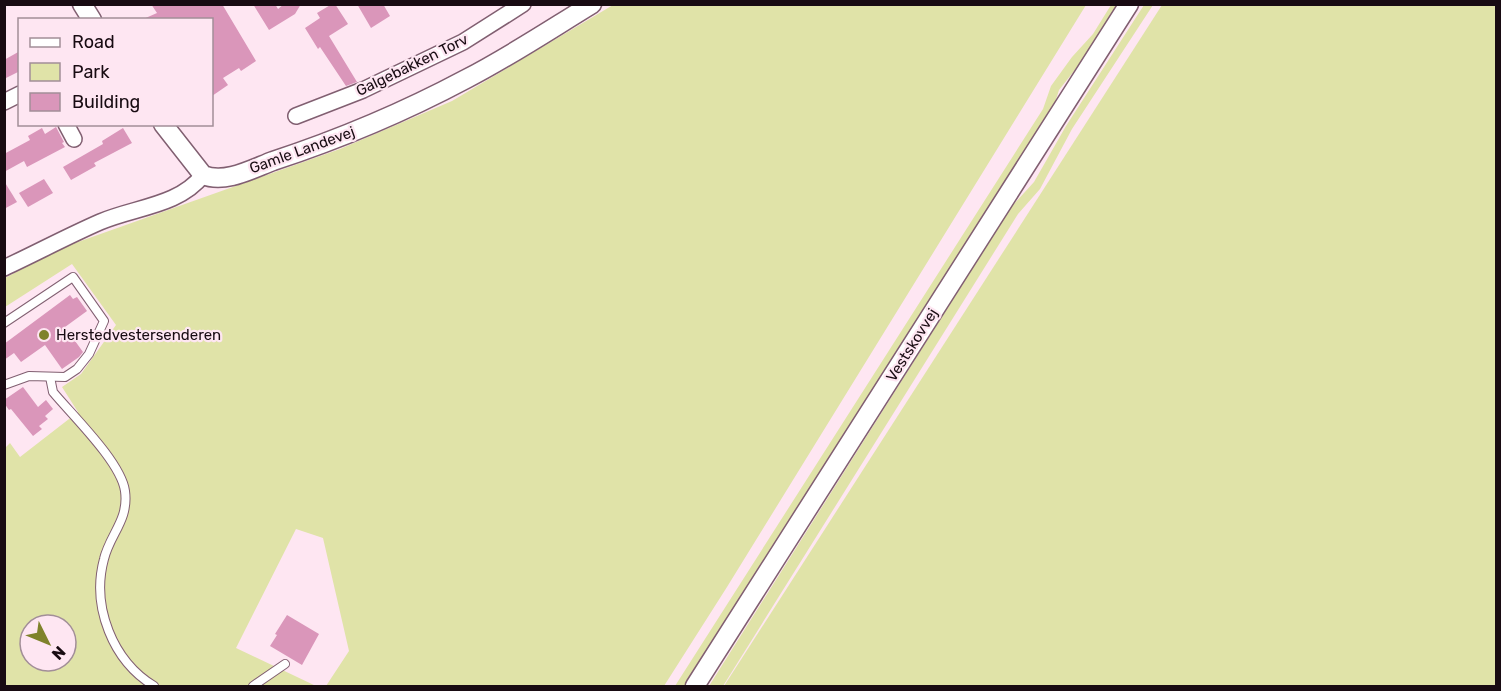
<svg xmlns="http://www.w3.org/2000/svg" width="1501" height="691" font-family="Rubik,sans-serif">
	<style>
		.green { fill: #e0e3a8; fill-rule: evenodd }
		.building { fill: #da96ba }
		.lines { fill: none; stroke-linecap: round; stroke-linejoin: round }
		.service-casing { stroke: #815f71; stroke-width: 10 }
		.minor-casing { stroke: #815f71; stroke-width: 18 }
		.tertiary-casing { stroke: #815f71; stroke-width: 21 }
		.service { stroke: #fff; stroke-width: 8 }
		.minor { stroke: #fff; stroke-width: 15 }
		.tertiary { stroke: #fff; stroke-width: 18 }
		.poi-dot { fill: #7f822b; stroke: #fee6f2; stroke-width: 2 }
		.labels { text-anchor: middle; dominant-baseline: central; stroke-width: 4.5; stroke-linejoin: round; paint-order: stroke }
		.street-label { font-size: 15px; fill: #180b12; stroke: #fee6f2 }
		.poi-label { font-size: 15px; fill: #180b12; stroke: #fee6f2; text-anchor: start }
	</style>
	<rect width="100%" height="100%" fill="#fee6f2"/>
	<!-- green -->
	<g class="green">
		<path d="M613,5H1086L727,587L664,686H326L349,651L323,538L296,529L236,648L316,686H5V448L10,443L20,457L78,412L62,387L81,374L116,325L72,264L5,307V278L61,248L340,149L452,101ZM30,625H66V661H30Z"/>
		<polygon points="1111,5 1120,5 1101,37 1059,90 1051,115 686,686 675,686 1043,109 1051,86 1072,57 1093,34"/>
		<polygon points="1144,5 1153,5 1072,129 1040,189 1018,214 723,686 709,686 1012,206 1034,182 1066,126"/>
		<polygon points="1162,5 1496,5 1496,686 724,686"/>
	</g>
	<!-- building -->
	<g class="building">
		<polygon points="151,4 222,4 256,61 241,71 239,68 223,78 228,85 212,96 212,20 141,20 157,13"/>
		<polygon points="253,4 275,4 278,9 284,4 301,4 295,14 269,30"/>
		<polygon points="332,4 335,4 348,24 329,36 357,82 346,86 320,47 318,49 305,28 320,18 317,13"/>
		<polygon points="357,4 383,4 390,16 371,28"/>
		<polygon points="20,51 20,71 4,79 4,60"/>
		<polygon points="56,127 64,142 62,143 65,147 27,167 24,161 4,172 4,154 30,140 28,136 42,128 45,134"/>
		<polygon points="123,128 132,143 94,163 96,166 71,180 63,167 103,144 102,141"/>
		<polygon points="44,179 53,193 28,207 19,193"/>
		<polygon points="4,181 17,202 4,209"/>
		<polygon points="70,295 73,299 77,297 87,311 65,327 83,352 79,357 62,369 45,345 21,362 14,353 4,360 4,344"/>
		<polygon points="23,387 38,407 46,400 53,409 45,416 48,419 39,426 42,429 33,436 11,409 9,410 4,403 4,400"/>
		<polygon points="287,615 319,634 302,665 270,646 277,635 275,634"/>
	</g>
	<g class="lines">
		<!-- service casing -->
		<g class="service-casing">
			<g id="service">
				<polyline points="4,323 73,277 104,321 89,354 77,369 65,377 29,376 4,385"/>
				<path d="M50,377L53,392C72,415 121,462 125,491C129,520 110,534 104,559C91,607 113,661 154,686"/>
				<polyline points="253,686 285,664"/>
			</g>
		</g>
		<!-- minor casing -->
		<g class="minor-casing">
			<g id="minor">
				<polyline points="4,102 20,94"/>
				<polyline points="296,116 363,90 463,42 523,4"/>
				<polyline points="66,124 74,139"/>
				<path d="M4,268C36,253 68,236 100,222C135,207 179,206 203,175"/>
			</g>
		</g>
		<!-- tertiary casing -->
		<g class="tertiary-casing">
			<g id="tertiary">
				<polyline points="82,4 92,20"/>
				<path d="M163,124L203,175C225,184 252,169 273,161C340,139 404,112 466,79C509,57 551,29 592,4"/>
				<polyline points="695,686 1129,4"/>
			</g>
		</g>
		<!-- service -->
		<use href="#service" class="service"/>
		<!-- minor -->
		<use href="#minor" class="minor"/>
		<!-- tertiary -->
		<use href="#tertiary" class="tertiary"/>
	</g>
	<!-- markers -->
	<circle class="poi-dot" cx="44" cy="335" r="6"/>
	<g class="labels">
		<!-- street labels -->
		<g class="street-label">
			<text transform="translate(412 65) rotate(-26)">Galgebakken Torv</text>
			<text transform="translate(302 150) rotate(-20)">Gamle Landevej</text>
			<text transform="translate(912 345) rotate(-58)">Vestskovvej</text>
		</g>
		<!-- poi labels -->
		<g class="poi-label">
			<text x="56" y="335">Herstedvestersenderen</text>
		</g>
	</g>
	<!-- border -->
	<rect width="1501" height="691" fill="none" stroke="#180b12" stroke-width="12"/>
	<!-- legend -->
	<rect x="18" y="18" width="195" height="108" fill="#fee6f2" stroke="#a28e98" stroke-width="1.5"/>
	<rect x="30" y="38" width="30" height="9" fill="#ffffff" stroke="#a28e98" stroke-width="1.5"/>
	<text x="72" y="48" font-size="18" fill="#180b12">Road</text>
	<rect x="30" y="63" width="30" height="18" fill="#e0e3a8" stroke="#a28e98" stroke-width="1.5"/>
	<text x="72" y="78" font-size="18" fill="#180b12">Park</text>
	<rect x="30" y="93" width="30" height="18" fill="#da96ba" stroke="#a28e98" stroke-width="1.5"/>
	<text x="72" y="108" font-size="18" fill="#180b12">Building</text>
	<!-- north arrow -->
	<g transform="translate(48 643) rotate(133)"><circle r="28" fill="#fee6f2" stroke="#a28e98" stroke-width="1.5"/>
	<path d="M0-4.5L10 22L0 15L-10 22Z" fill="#7f822b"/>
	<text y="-9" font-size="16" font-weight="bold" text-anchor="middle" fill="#180b12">N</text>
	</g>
</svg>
